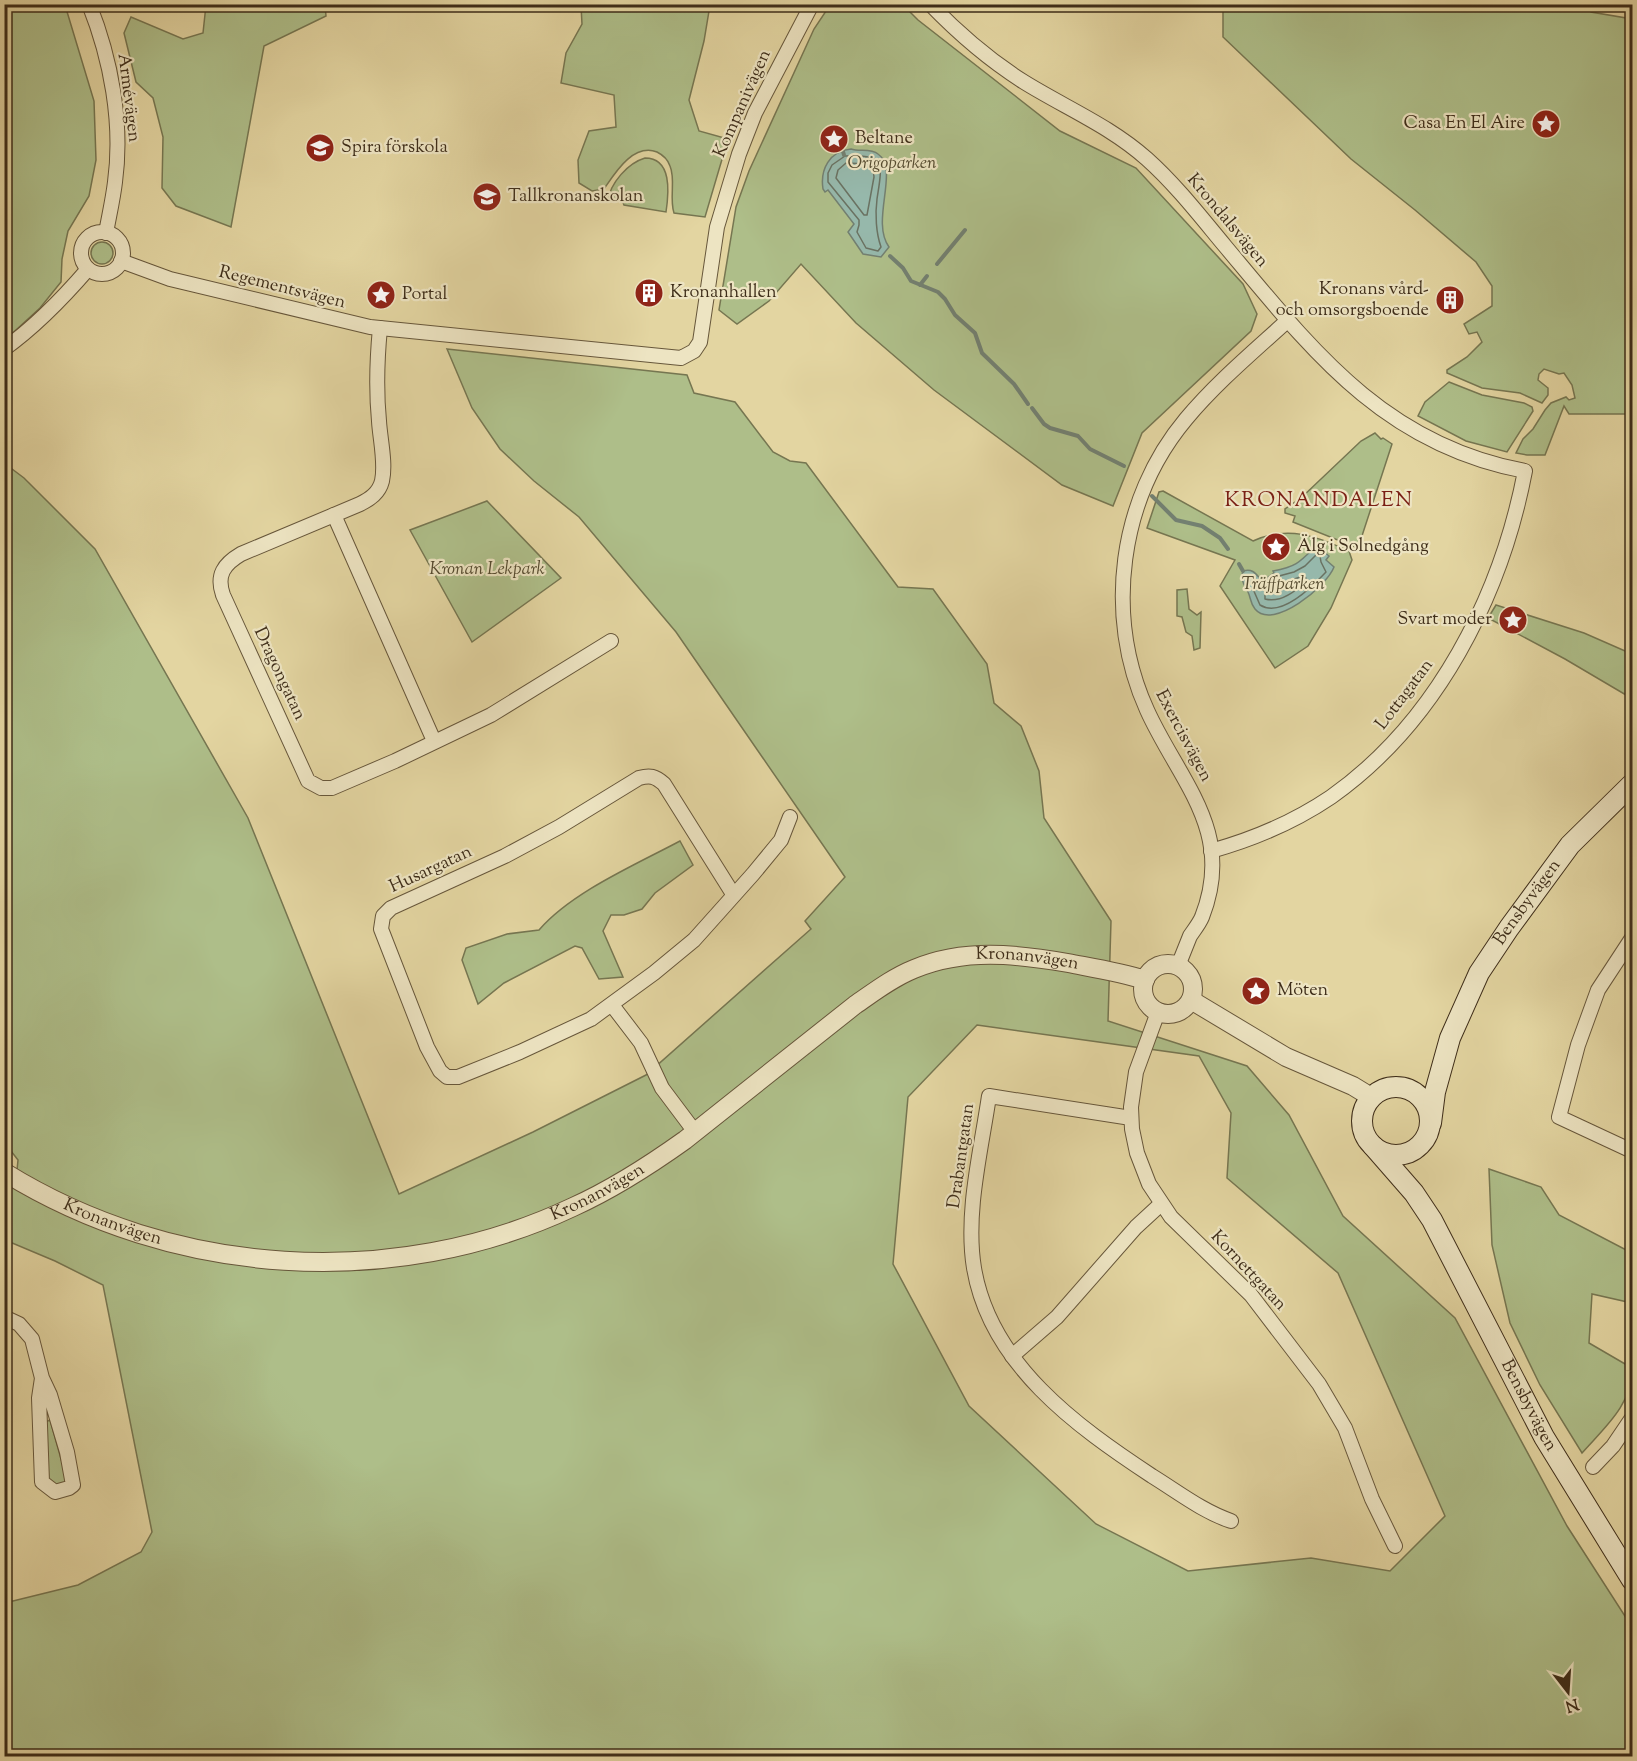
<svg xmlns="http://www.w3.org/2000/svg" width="1637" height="1761" font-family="'Sorts Mill Goudy',serif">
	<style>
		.green { fill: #aebe89; stroke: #767651; stroke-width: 1.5; fill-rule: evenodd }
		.water { fill: #96b8ab; stroke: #738071; stroke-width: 1.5 }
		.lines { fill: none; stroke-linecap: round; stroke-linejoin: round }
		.shore { stroke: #6a7262; stroke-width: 1.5 }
		.stream { stroke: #738071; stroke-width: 4 }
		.minor-casing { stroke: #67573b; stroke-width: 16 }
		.tertiary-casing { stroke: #67573b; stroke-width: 20 }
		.secondary-casing { stroke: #3e2d19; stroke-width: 22 }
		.minor { stroke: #ede4c2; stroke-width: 14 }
		.tertiary { stroke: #ede4c2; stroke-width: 18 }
		.secondary { stroke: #ede4c2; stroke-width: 20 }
		.labels { text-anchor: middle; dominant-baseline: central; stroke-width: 4.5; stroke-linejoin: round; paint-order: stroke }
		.street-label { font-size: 18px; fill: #3e2d19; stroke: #ede4c2 }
		.poi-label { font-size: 18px; fill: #3e2d19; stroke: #ede4c2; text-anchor: start }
		.park-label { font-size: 18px; font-style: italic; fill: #544a2f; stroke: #ede4c2 }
		.quarter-label { font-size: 21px; letter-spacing: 1.5px; fill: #7a1f14; stroke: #ede4c2 }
	</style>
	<rect width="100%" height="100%" fill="#e3d5a1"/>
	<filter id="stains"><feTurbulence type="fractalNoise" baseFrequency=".00333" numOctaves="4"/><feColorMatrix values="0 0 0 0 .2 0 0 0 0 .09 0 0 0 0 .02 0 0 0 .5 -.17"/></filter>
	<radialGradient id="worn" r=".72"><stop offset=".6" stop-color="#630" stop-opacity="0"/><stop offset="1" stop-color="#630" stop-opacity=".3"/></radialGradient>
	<!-- green -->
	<g class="green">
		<polygon points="902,4 918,20 1060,131 1136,168 1243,284 1257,314 1251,331 1142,433 1113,506 1062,485 934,390 856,323 801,264 769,301 737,324 719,310 736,207 749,171 814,29 830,5"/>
		<polygon points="9,5 65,5 94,101 96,160 89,196 68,231 62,259 61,282 40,308 5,340 4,46 10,9"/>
		<polygon points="206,5 325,5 326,16 264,46 231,227 176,206 162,188 163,137 153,98 136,82 124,33 131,17 183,39 203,33"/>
		<path d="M581,5H710L704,41L689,100L699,131L728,139L705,217L674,213C669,198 676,180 670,166C668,160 663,155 657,152C633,143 615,173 604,189L592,191L579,183L578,160L589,131L616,127L614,95L561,83L566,53L582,24Z"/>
		<polygon points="1223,5 1590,4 1591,12 1632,19 1632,414 1569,414 1564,406 1545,455 1527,455 1516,453 1523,439 1533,429 1545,410 1551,403 1566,397 1569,400 1575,398 1572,385 1564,373 1559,374 1544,369 1539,374 1538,380 1548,388 1548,395 1542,403 1520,393 1482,388 1447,373 1447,370 1467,357 1482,342 1477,332 1469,334 1464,324 1492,306 1492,286 1476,262 1415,210 1351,159 1223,37"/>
		<path d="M645,158C672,158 669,192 666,212L624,205L622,200L608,201C610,183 628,163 645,158Z"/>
		<circle cx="102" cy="253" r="11"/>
		<path d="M447,349L687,375L694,393L735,402L773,452L790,461L806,463L898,587L933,589L987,664L994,703L1021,726L1039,771L1044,818L1111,921L1108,1021L1247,1066L1289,1115L1343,1216L1455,1318L1567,1526L1632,1627V1756H5V1601H13L78,1585L141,1552L152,1532L103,1285L55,1261L5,1240V1191L16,1181L18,1160L4,1142V463L24,478L95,549L248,818L399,1194L533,1132L646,1075L811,929L805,921L845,877L676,632L579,517L534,481L500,449L472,408ZM977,1025L1199,1056L1231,1113L1227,1178L1338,1273L1445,1516L1390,1571L1311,1558L1188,1571L1096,1524L969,1406L893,1264L908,1097Z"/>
		<polygon points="1449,382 1482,395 1524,403 1532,407 1533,411 1507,452 1466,441 1418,416 1425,402"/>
		<polygon points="1375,433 1381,439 1383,438 1392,444 1359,545 1355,547 1293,522 1295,516 1285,513 1285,509 1301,498 1361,441"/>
		<path d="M1163,491L1253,541C1288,525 1316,536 1349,551L1352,560L1331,608L1308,646L1275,668L1220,586L1235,560L1147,528L1159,492Z"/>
		<polygon points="487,501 561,578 472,642 410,530"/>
		<polygon points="1187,589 1189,609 1197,615 1201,612 1200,648 1194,650 1192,636 1186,632 1182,617 1177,616 1177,590"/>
		<polygon points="1496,605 1584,633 1632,654 1632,689 1626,695 1565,659 1488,618"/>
		<path d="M680,841L693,865L655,893L642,909L624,915H611L603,931L623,977L599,979L582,948L575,946L504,983L478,1004L462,960L466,948L507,934L539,930C572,892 635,865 680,841Z"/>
		<path d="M1489,1169L1541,1187L1559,1215L1632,1253V1303L1592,1294L1589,1343L1632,1368C1633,1404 1604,1428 1582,1453L1540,1385L1510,1323L1492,1245Z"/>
		<polygon points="50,1420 67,1480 62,1485 56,1486 47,1478 45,1422"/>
	</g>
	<!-- water -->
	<g class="water">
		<path d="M851,149C859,152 871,148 878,154C900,169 870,221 889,247L881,257L863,254L848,232L854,224L828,190L825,192L823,189C820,170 829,151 851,149Z"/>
		<path d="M1314,548L1322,550L1329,556L1326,560L1334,567C1327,586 1273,631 1255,609C1250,603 1251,598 1248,592C1244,584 1240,580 1243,571C1253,568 1256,574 1262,581L1274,573L1273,571C1295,567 1299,563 1314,548Z"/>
	</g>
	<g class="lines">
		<!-- shore -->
		<g class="shore">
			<path d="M845,156C887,153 882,166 877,199C875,214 876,233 881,247L878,251L866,248L857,232L859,225V220L828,182V173L832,165Z"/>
			<polygon points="846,163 868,164 873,169 874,177 867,215 864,215 836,178 838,170"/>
			<path d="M1317,554L1320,556L1321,562L1326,572C1313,586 1281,618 1260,605L1253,589L1254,586H1264L1279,576L1294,572L1305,566Z"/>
			<path d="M1303,576L1306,578V581C1296,591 1280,603 1265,599V594L1283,583Z"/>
		</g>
		<!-- stream -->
		<g class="stream">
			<polyline points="841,144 844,155"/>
			<polyline points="890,256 903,268 911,281 938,292 945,299 955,315 975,333 982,353 1014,384 1028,404"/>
			<polyline points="937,264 965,230"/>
			<polyline points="920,285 927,276"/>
			<polyline points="1032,408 1044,424 1050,428 1078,436 1090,449 1124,466"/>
			<polyline points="1152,496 1176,520 1202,526 1220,538 1228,549"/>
			<polyline points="1239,564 1243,571"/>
		</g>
		<!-- minor casing -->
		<g class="minor-casing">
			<g id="minor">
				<path d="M89,4C111,59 123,123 115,182C113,199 109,216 106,233"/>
				<path d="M930,4C959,34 989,60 1024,82C1066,108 1110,126 1147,159C1176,185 1200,216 1225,246C1312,350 1384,445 1525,471C1501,596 1437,722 1331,797C1294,822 1254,839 1211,851"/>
				<circle cx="102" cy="253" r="21"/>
				<polyline points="121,261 170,279 370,327 681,358 694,351 700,342 717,227 739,154 755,113 812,4"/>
				<path d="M380,328C377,359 376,390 379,421C380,439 386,463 382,481C379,493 370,499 360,504L241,554C224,564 216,575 223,595L308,781L321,788H332L395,761L491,715L611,641"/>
				<path d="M4,349C36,326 63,298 88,269"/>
				<polyline points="334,515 434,741"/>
				<path d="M733,894L664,784C655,776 650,775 639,778L559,827L505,856L391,908L383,916L381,929L427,1047L440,1071L447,1077H458L520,1052L591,1019L654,973L694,940L753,874L781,840L790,817"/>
				<polyline points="1632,938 1598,990 1578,1045 1559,1117 1632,1151"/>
				<path d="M1178,966C1182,956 1186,946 1190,936C1194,930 1199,924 1202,917C1236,831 1179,781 1147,710C1104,615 1119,499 1186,419C1216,383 1253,352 1287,321"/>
				<polyline points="612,1005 641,1043 662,1088 695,1132"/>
				<polyline points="1158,1012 1136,1072 1131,1107 1132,1129 1137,1153 1149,1184 1171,1217 1251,1295 1319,1384 1345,1428 1372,1499 1395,1546"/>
				<path d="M1131,1118L989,1096C981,1151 965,1213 974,1268C990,1364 1076,1426 1152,1476C1178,1492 1202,1511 1231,1521"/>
				<polyline points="4,1317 19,1324 32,1339 42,1378 50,1395 67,1452 73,1485 69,1488 55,1492 42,1482 39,1398 42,1378"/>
				<polyline points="1012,1356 1057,1317 1136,1227 1161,1204"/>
				<polyline points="1593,1467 1613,1446 1632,1418"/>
			</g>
		</g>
		<!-- tertiary casing -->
		<g class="tertiary-casing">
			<g id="tertiary">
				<circle cx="1168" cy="989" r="25"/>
				<polyline points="1191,1000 1286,1057 1353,1086 1371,1097"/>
				<path id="s1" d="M4,1172C173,1277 393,1292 573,1207C613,1189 650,1165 685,1140L855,1005C874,992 892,978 914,969C964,948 1016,954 1068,963C1094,968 1120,972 1145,980"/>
			</g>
		</g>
		<!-- secondary casing -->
		<g class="secondary-casing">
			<g id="secondary">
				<circle cx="1396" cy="1121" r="34"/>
				<path id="s2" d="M1431,1123L1435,1092L1450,1038L1479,973L1509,928L1570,845L1632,784"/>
				<path id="s3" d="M1373,1146L1414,1193L1432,1220L1544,1437L1632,1580"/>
			</g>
		</g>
		<!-- minor -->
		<use href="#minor" class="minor"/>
		<!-- tertiary -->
		<use href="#tertiary" class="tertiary"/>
		<!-- secondary -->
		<use href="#secondary" class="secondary"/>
	</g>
	<!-- icons -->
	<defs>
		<g id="sight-disc" transform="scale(1.5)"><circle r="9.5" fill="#8f2418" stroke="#ede4c2"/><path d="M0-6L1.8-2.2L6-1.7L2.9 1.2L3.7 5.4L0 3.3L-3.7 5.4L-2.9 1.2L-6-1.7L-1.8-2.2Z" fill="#fff"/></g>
		<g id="school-disc" transform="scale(1.5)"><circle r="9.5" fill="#8f2418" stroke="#ede4c2"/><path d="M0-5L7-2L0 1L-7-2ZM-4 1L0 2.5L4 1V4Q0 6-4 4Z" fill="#fff"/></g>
		<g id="building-disc" transform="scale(1.5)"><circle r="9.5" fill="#8f2418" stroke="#ede4c2"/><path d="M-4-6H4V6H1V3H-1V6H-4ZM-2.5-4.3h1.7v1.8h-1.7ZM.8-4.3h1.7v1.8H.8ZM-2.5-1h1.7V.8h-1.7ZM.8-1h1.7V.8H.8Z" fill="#fff"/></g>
	</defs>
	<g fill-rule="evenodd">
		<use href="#sight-disc" x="1546" y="124"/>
		<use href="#sight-disc" x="834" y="139"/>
		<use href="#school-disc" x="320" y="148"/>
		<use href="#school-disc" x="487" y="197"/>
		<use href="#building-disc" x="649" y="293"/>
		<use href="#sight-disc" x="381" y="295"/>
		<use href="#building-disc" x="1450" y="300"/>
		<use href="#sight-disc" x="1276" y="547"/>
		<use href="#sight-disc" x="1513" y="620"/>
		<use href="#sight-disc" x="1256" y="991"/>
	</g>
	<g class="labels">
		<!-- street labels -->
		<g class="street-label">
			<text transform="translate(128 98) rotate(83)">Armévägen</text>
			<text transform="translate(743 104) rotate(-66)">Kompanivägen</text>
			<text transform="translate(1227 221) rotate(50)">Krondalsvägen</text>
			<text transform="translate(282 288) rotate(14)">Regementsvägen</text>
			<text transform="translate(279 674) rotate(65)">Dragongatan</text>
			<text transform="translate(1405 695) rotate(-53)">Lottagatan</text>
			<text transform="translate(1183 736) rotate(62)">Exercisvägen</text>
			<text transform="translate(431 870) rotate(-25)">Husargatan</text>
			<text stroke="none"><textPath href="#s2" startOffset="244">Bensbyvägen</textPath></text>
			<text stroke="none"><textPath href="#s1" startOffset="1126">Kronanvägen</textPath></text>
			<text transform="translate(962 1156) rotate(-82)">Drabantgatan</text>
			<text stroke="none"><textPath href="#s1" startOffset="622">Kronanvägen</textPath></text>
			<text stroke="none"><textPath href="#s1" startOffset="120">Kronanvägen</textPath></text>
			<text transform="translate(1248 1271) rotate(47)">Kornettgatan</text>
			<text stroke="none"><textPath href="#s3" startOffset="304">Bensbyvägen</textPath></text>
		</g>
		<!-- poi labels -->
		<g class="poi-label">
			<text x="1525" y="124" text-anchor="end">Casa En El Aire</text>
			<text x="855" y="139">Beltane</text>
			<text x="341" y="148">Spira förskola</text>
			<text x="508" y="197">Tallkronanskolan</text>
			<text x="1429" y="290" text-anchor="end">Kronans vård-<tspan x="1429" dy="21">och omsorgsboende</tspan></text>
			<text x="670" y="293">Kronanhallen</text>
			<text x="402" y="295">Portal</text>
			<text x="1297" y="547">Älg i Solnedgång</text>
			<text x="1492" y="620" text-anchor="end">Svart moder</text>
			<text x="1277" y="991">Möten</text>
		</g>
		<!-- park labels -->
		<g class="park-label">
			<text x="892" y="164">Origoparken</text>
			<text x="487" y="570">Kronan Lekpark</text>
			<text x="1283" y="585">Träffparken</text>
		</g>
		<!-- quarter labels -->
		<g class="quarter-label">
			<text x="1319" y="501">KRONANDALEN</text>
		</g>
	</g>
	<!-- margin -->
	<rect width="1637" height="1761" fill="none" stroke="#e3d5a1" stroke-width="24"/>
	<rect x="6" y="6" width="1625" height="1749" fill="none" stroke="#3e2d19" stroke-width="3"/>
	<rect x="12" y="12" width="1613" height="1737" fill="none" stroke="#3e2d19" stroke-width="1.5"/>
	<!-- north arrow -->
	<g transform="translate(1568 1692) rotate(163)" stroke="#ede4c2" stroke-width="4.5" paint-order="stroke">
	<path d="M0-4.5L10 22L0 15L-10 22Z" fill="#3e2d19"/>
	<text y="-9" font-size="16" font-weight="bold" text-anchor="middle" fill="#3e2d19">N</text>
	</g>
	<rect width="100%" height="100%" filter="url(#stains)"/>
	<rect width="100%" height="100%" fill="url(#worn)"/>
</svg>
